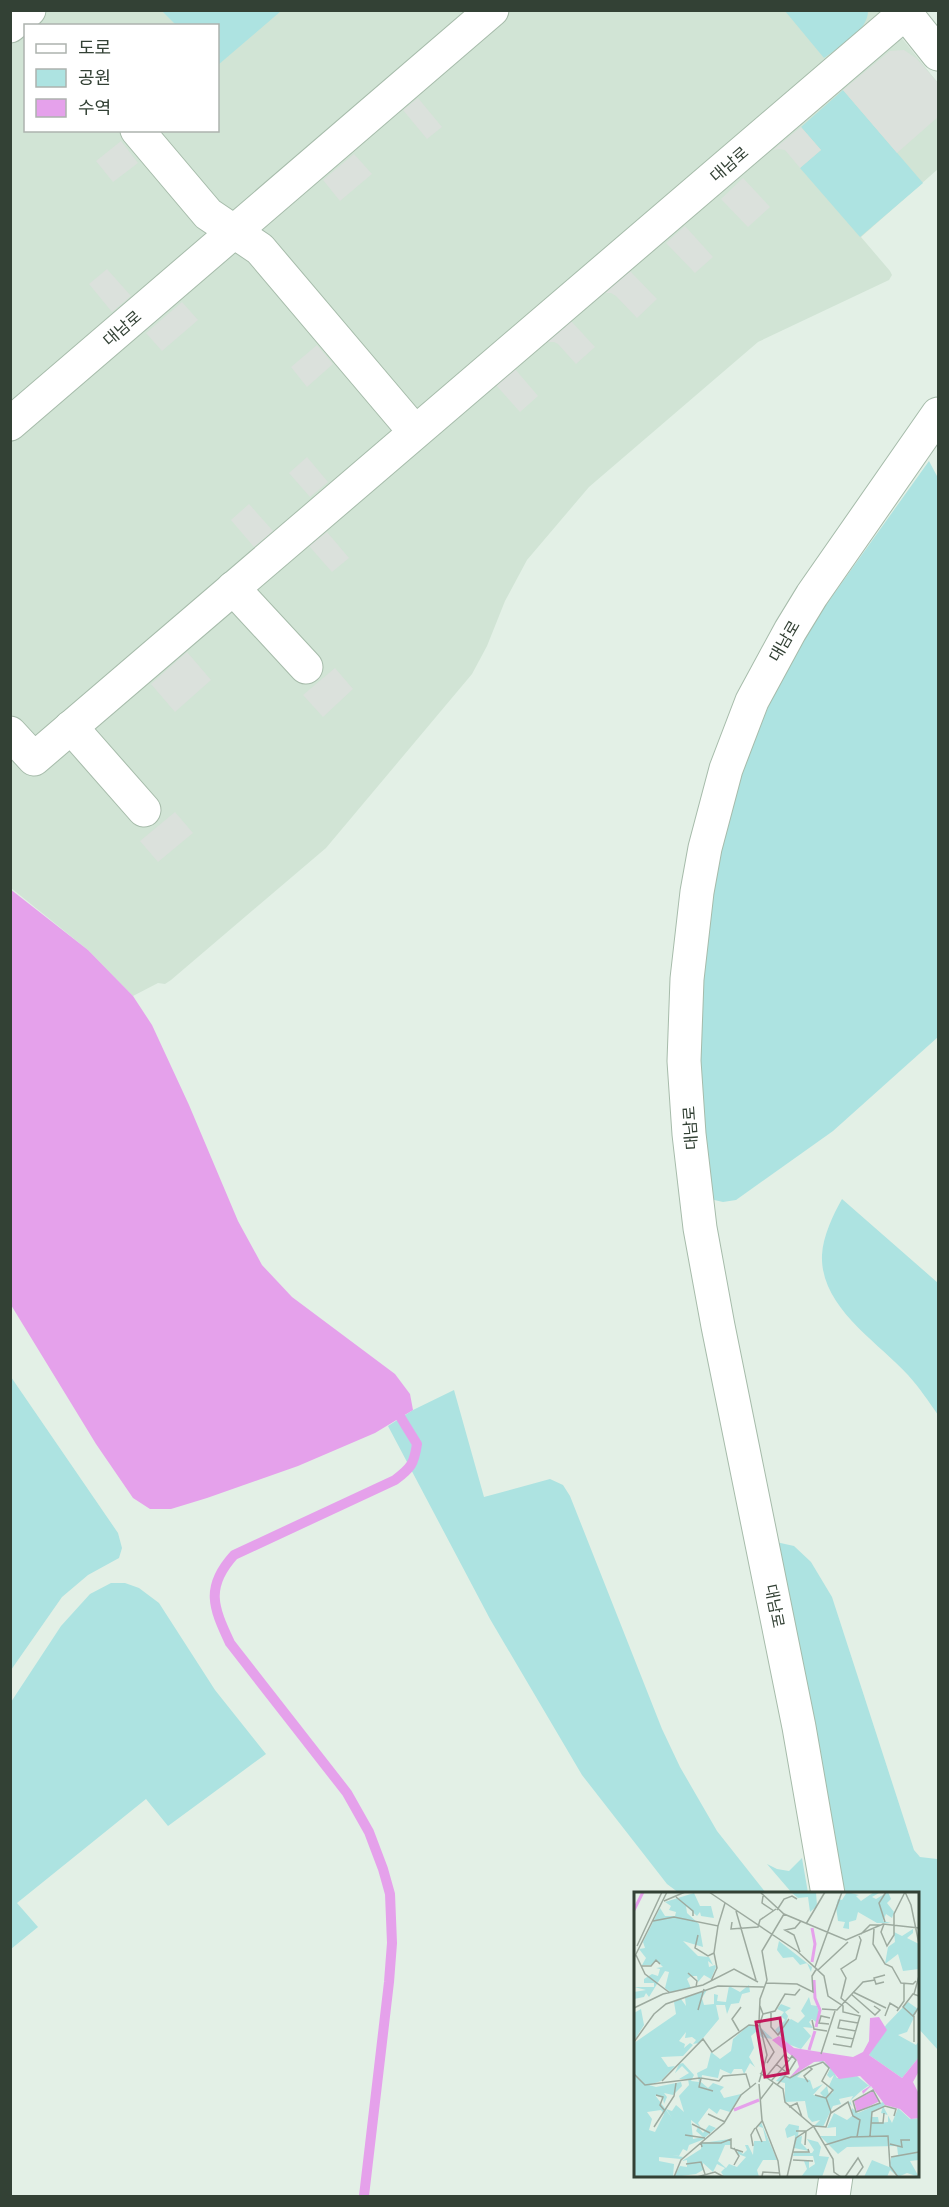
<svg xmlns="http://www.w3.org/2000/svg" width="949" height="2207" font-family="Mulish,'Noto Sans KR',sans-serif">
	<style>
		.residential { fill: #d1e4d5; fill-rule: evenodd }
		.green { fill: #ade3e1 }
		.parking { fill: #dbe1dc }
		.water { fill: #e5a1eb }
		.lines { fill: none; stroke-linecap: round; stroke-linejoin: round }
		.stream { stroke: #e5a1eb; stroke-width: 10 }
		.minor-casing { stroke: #a6bbaa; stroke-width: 35 }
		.minor { stroke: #fff; stroke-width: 33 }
		.labels { text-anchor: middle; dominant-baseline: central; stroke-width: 4.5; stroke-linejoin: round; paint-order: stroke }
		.street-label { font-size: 16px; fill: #334135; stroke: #fff }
		.inset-river { fill: none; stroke: #e5a1eb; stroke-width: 3 }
		.inset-road { fill: none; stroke: #9daa9f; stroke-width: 1.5 }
		.view { fill: #c2185b; fill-opacity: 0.15; stroke: #c2185b; stroke-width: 3 }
		.inset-edge { fill: none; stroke: #334135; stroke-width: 3 }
	</style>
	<rect width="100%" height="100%" fill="#e3f0e6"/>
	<!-- residential -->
	<path class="residential" d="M10,11H880L938,83V169L861,237L890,271L892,275L889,280L758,342L589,487L527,560L505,601L487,646L472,674L326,848L171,980L165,984L158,983L133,996L88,950L11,888ZM26,26H218V130H26Z"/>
	<!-- green -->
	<g class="green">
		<polygon points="162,11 281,11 218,65 218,26 176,25"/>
		<path d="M785,11H868C868,31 839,47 824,58Z"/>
		<polygon points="843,90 923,183 860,237 800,168 821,150 801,127"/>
		<polygon points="929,461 938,478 938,1037 833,1131 736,1200 723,1202 710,1199 698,1087 700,994 710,902 725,828 748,756 777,685 818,616"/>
		<path d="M842,1199L938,1283V1415C929,1402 919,1387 908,1375C877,1341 820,1307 822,1255C823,1236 833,1215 842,1199Z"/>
		<polygon points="11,1377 118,1533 122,1548 119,1558 88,1575 62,1597 11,1670"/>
		<polygon points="454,1390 484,1497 550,1479 563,1485 570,1496 662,1729 680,1767 717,1831 766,1893 679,1893 667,1884 582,1775 490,1619 388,1426 413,1410"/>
		<polygon points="776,1542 794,1546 811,1562 832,1597 914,1850 920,1857 937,1859 938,1857 938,2050 918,2028 918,1894 841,1893"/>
		<polygon points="111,1583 125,1583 139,1588 159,1603 215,1690 266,1754 168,1826 146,1799 17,1903 38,1927 11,1949 11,1702 61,1626 90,1594"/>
		<polygon points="802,1858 808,1893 792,1893 767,1864 777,1869 789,1871"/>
	</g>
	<!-- parking -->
	<g class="parking">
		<polygon points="904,50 916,58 938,83 938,117 897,153 843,90 890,51"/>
		<polygon points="418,98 442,127 427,139 403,110"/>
		<polygon points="801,127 821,150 800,168 785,150 779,149 773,150"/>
		<polygon points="121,141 138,163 113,182 96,161"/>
		<polygon points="354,154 372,174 340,201 323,180"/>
		<polygon points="743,178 770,207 748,227 721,199"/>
		<polygon points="685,226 713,257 695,273 666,243"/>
		<polygon points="107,269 131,296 112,312 89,284"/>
		<polygon points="630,271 657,299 637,318 616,296 611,293 605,293"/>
		<polygon points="182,302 198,320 162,351 146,333"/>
		<polygon points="571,321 595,347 576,364 558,344 554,342 547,342"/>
		<polygon points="317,345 333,364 307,387 291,367"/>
		<polygon points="515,369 538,396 520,412 496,385"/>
		<polygon points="307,457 328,482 310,497 289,473"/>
		<polygon points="249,504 273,531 254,547 231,520"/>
		<polygon points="327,532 349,558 332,572 309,546"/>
		<polygon points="187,652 211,680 175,712 151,684"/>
		<polygon points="335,668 353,689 323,717 303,695"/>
		<polygon points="175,812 193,833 158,862 140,841"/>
	</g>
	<!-- water -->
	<polygon class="water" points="10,889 88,950 133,996 152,1025 189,1105 238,1221 262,1265 292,1297 395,1374 410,1394 413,1410 375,1433 298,1466 207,1498 171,1509 150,1509 133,1498 96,1444 11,1305"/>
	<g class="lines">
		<!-- stream -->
		<path class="stream" d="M364,2196L389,1982L392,1943L390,1894L383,1869L369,1832L347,1793L230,1643C213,1607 205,1587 234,1555L395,1480C411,1468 414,1464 417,1444L401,1418"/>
		<!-- minor casing -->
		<g class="minor-casing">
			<g id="minor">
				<polyline points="903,10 938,54"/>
				<polyline points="10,26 29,10"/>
				<polyline points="137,130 208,214 260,249 415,432"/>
				<polyline points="10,424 492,10"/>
				<polyline points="233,588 306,667"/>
				<polyline points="71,727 144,810"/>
				<polyline points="10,733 34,759 905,13"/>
				<polyline points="828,1894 799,1727 718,1326 700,1228 689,1134 684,1061 687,979 697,892 705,848 726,769 752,701 790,631 812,595 938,414"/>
				<polyline points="833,2196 836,2176"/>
			</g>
		</g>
		<!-- minor -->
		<use href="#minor" class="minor"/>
	</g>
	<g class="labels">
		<!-- street labels -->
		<g class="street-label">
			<text transform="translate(729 164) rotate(-41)">대남로</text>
			<text transform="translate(122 328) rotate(-41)">대남로</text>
			<text transform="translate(784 641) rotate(-60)">대남로</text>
			<text transform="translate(690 1128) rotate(-94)">대남로</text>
			<text transform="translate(775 1606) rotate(79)">대남로</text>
		</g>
	</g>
	<!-- overview -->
	<g transform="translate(634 1892)">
		<rect width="285" height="285" fill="#e3f0e6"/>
		<path d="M157,0H182L183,14L176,20L174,5L164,6ZM213,0L225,3L222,4L227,9L240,0L245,1L238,5L242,7L254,0L257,7L253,11L260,20L258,26L252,22L249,29L257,31H243L224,20L222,28L215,30V37L209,36L211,30L204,29L202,15L204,7L208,8ZM60,1L66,14H77L80,26L67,24L66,20L63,24L52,14L53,21L65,32L69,55L49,49L64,64L75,65L79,73L74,69L75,75L81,73L82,75L77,87L70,83L64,90L63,84H57L53,87L57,96L36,100L31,96L35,80L31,79L15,105L12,101L10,105L0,107V100L12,98L0,95H20V91H10V87L18,82L24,84L26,77L22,76L29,75L22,68L17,73H8L12,66L5,57L11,56L9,50L26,16L31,24H41L42,20L35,18L37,14L31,10ZM279,37V41L273,46L285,52V77L269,79L264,62L251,72L254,55L261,50L260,40L268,44ZM145,49L178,75L177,80L173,71L166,73L159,65L149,66L143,58ZM115,93L116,100L108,102L105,111L97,112L93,122L91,113H82L85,127L65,151L59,152L62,148L58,145L51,146L52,140L45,149L51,152L50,156L56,151L59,153L49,164L27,165L34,175L41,174L27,189L15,193L22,195L47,190L48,194L39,203L30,201L33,205L30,212L29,206L21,203L38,226L32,217L38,219L42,213L50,220L45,204L55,193L54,187H45L55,181L48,174L41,181L45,172L49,171L60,183L57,189L65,190L63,181L73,176L77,160L86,167L97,159L99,147L115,133L126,135L139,147L127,145L124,138L117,144L120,156L115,165L121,175L116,171L110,182L108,177H100L97,182L86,177L84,186L68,183L67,190L74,196L79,191L90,195L86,199L90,206L107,202L96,220L86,217L83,222L75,216L64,231L67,236L57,228L59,247L69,245L62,239L64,235L69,241L75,233L82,236L68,248L55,253L53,259L49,257L45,264L38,263L49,265L47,267L25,265V269L40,272L39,285H0V151L42,122L40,110L47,107L52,114L51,106L73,98L68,106L70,113L80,112V102L84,103L83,109L92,110L95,94L106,100ZM27,218L30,222L21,240L15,238L18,227L13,220ZM175,105L177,113L183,114L185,120L182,130L178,127L175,130L179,136L169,135L177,144L167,157L154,152L141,138L151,128L147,124L150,120L143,117L147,112L157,116L151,120L154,124L152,131L157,127L164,131L171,124L167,119ZM274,110L284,117L273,140L264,143L282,153L285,149V165L268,186L235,163L252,133ZM7,117L10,133L0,149V121ZM188,169L197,175L203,186L223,184L239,197L234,194L227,199L216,209L218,214L215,211L219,204L205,207L207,212L199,214L189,235L180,234L186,228L178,230L174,225L171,209L151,210V191L142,189L149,181L154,186L168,180L163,185L176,188L179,197L189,192L179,203L189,204L186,201L193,194L195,203L199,200L195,194L200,183L196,186L193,183L196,177L188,170H180ZM249,210L251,213L239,219L237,225H244L245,231L254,230V223L247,221L249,214L258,231L264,216L276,227L285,226V268L276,269L285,285L273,281L264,285L256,278L253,285H230L238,268L255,275L257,266L264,263L263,254L213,255L204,262L186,244H202V235L193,236L200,221L213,228L218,224V216L224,221ZM127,230L143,268H129L123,278L125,285H90L87,280L91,276L83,272L79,280L69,271V278L62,282L40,285L46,274L53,275V268L48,269L67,257L68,251L96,247L97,253H91L84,269L92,276L95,272L103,275L112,265L104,262L103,257L109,262L113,258L111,253H114L119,263L120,249H132L129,236L124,234ZM155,232L165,234L164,245L168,244L167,251L175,259L160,256L161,243L153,246L151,237ZM173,247L184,250L187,255L185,264L195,265L188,285H167L173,277L170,269H175V276L181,272L179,264H159L160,260L178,261L180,258Z" fill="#ade3e1" fill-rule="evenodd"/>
		<path d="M245,125L253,138L235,163L268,186L285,165V179L279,190L285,202V226L277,227L266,217L251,213L237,194L229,202L228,199L236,194L226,184L205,187L190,169L180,170L155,186L165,175L163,168L138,148L145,144L160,156L219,165L229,160L235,149L236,126ZM239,199L246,209L223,220L220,209Z" fill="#e5a1eb"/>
		<path class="inset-river" d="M0,18L9,0M178,70L181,52L178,36M180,88L181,106L186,118L182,135M175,158L181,139M100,218L125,208"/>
		<path class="inset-road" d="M75,0L163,59L190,84L194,104L209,114V120L226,124L217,155L199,152M126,0L150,22L212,48L249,32L285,36M271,0L277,13L285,52M129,4L128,11L140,19M42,5L59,19V24M30,9L51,0M143,18L150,7L158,4L163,7M102,19L122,88M19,29L40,25L84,34L91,11M98,30L97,37L124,35L126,28L142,17M251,30L245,11L252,0M172,32L191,0M250,32L247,40L253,54L260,43V22L271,0M240,37L239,52L251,72L258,75L267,91L279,92L282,89M227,42L236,33H247M64,43L61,56L74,64L80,61M225,44L227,48L222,67L207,77L212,86L207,106L225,121M3,54L28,0M166,60L160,43L151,38L161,36L167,29M2,63L11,82L36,101M0,66L33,0M7,74H17L22,68L26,72M181,75L208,0M184,78L214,50M54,81L63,89L62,95M77,89L83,76L80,61L84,34M250,90L242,92L240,86L251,83M132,91L163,92L179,100L178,84L183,76M219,100L252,116M217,102L241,123L246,118L240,114M280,102L285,84M285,104L279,102L269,115L279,124L285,115M0,116L29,102L69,93L100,77L124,90M188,117L203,118L229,90L241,88M64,118L70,97M263,119L270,109V91M137,121V135L144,143L155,127M129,122L141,119L151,102L161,103L166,97M251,124L256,111L264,116M280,124V150M178,128L180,137L193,139M195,132L185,131L187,124L196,126M127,137L140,160L133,171M105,139L98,127L107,115M222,139L204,136L206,128L224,131M202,144L220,147M0,150L20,122L32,112L84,94L130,95M187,162L201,119M176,175L189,170L195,176L188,189L199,198L192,206M126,181L149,197L151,210L180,235L199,267L200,280L207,285M0,182L11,193L66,186M132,185L150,163L156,167M28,189L69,147L78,160L115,133L125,134L129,122L126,114M137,189L148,177L156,167L158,164L162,168L154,181L148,177L147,176L142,172M125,190L133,163L125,130L126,107L133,88L128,59L150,22M125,192L128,228L144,269L146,285M143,193L151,184L156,186L175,175L178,177L170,184L174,190M239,198L246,211L222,220L219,209ZM79,199L65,195L67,186L85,189L89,184L112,182L116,195M22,203L29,205L26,213L31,219M126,208L139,191M155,215L163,211L168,225M197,221L214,210L219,224L226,228L223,245M74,222L91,230M128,229L122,236L128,250M237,231H249L250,221M58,232L76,241M20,235L40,204L42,191M162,239H172L171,253M51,243L71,246M236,244L238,220L251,214L262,217L260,224M256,252L268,255L267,248H276M191,253L217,245L254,244L256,274L264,285M119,254L117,243L121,236M68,255L67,251H87L97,247V256L109,260M159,260H175L174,257M257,265L285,260M159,268L179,269M52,272L67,270L71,282M100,273L105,264L100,256M128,284L129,280L146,281M40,285L47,268L90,231L107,203L122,191M63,285L81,280L90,285M153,285L162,246L180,234L192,235L197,220L192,206L181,203M211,285L224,266L229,275L222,285"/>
		<path class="view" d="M146,126L154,181L131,185L122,130Z"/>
		<rect width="285" height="285" class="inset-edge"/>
	</g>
	<!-- border -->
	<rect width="949" height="2207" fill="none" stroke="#334135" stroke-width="24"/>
	<!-- legend -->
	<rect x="24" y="24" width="195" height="108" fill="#ffffff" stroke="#adb3ae" stroke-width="1.5"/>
	<rect x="36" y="44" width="30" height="9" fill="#ffffff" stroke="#adb3ae" stroke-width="1.5"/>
	<text x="78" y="54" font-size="18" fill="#334135">도로</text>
	<rect x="36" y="69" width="30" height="18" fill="#ade3e1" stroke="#adb3ae" stroke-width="1.5"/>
	<text x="78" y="84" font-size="18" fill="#334135">공원</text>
	<rect x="36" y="99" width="30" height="18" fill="#e5a1eb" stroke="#adb3ae" stroke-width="1.5"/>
	<text x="78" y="114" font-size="18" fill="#334135">수역</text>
</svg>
